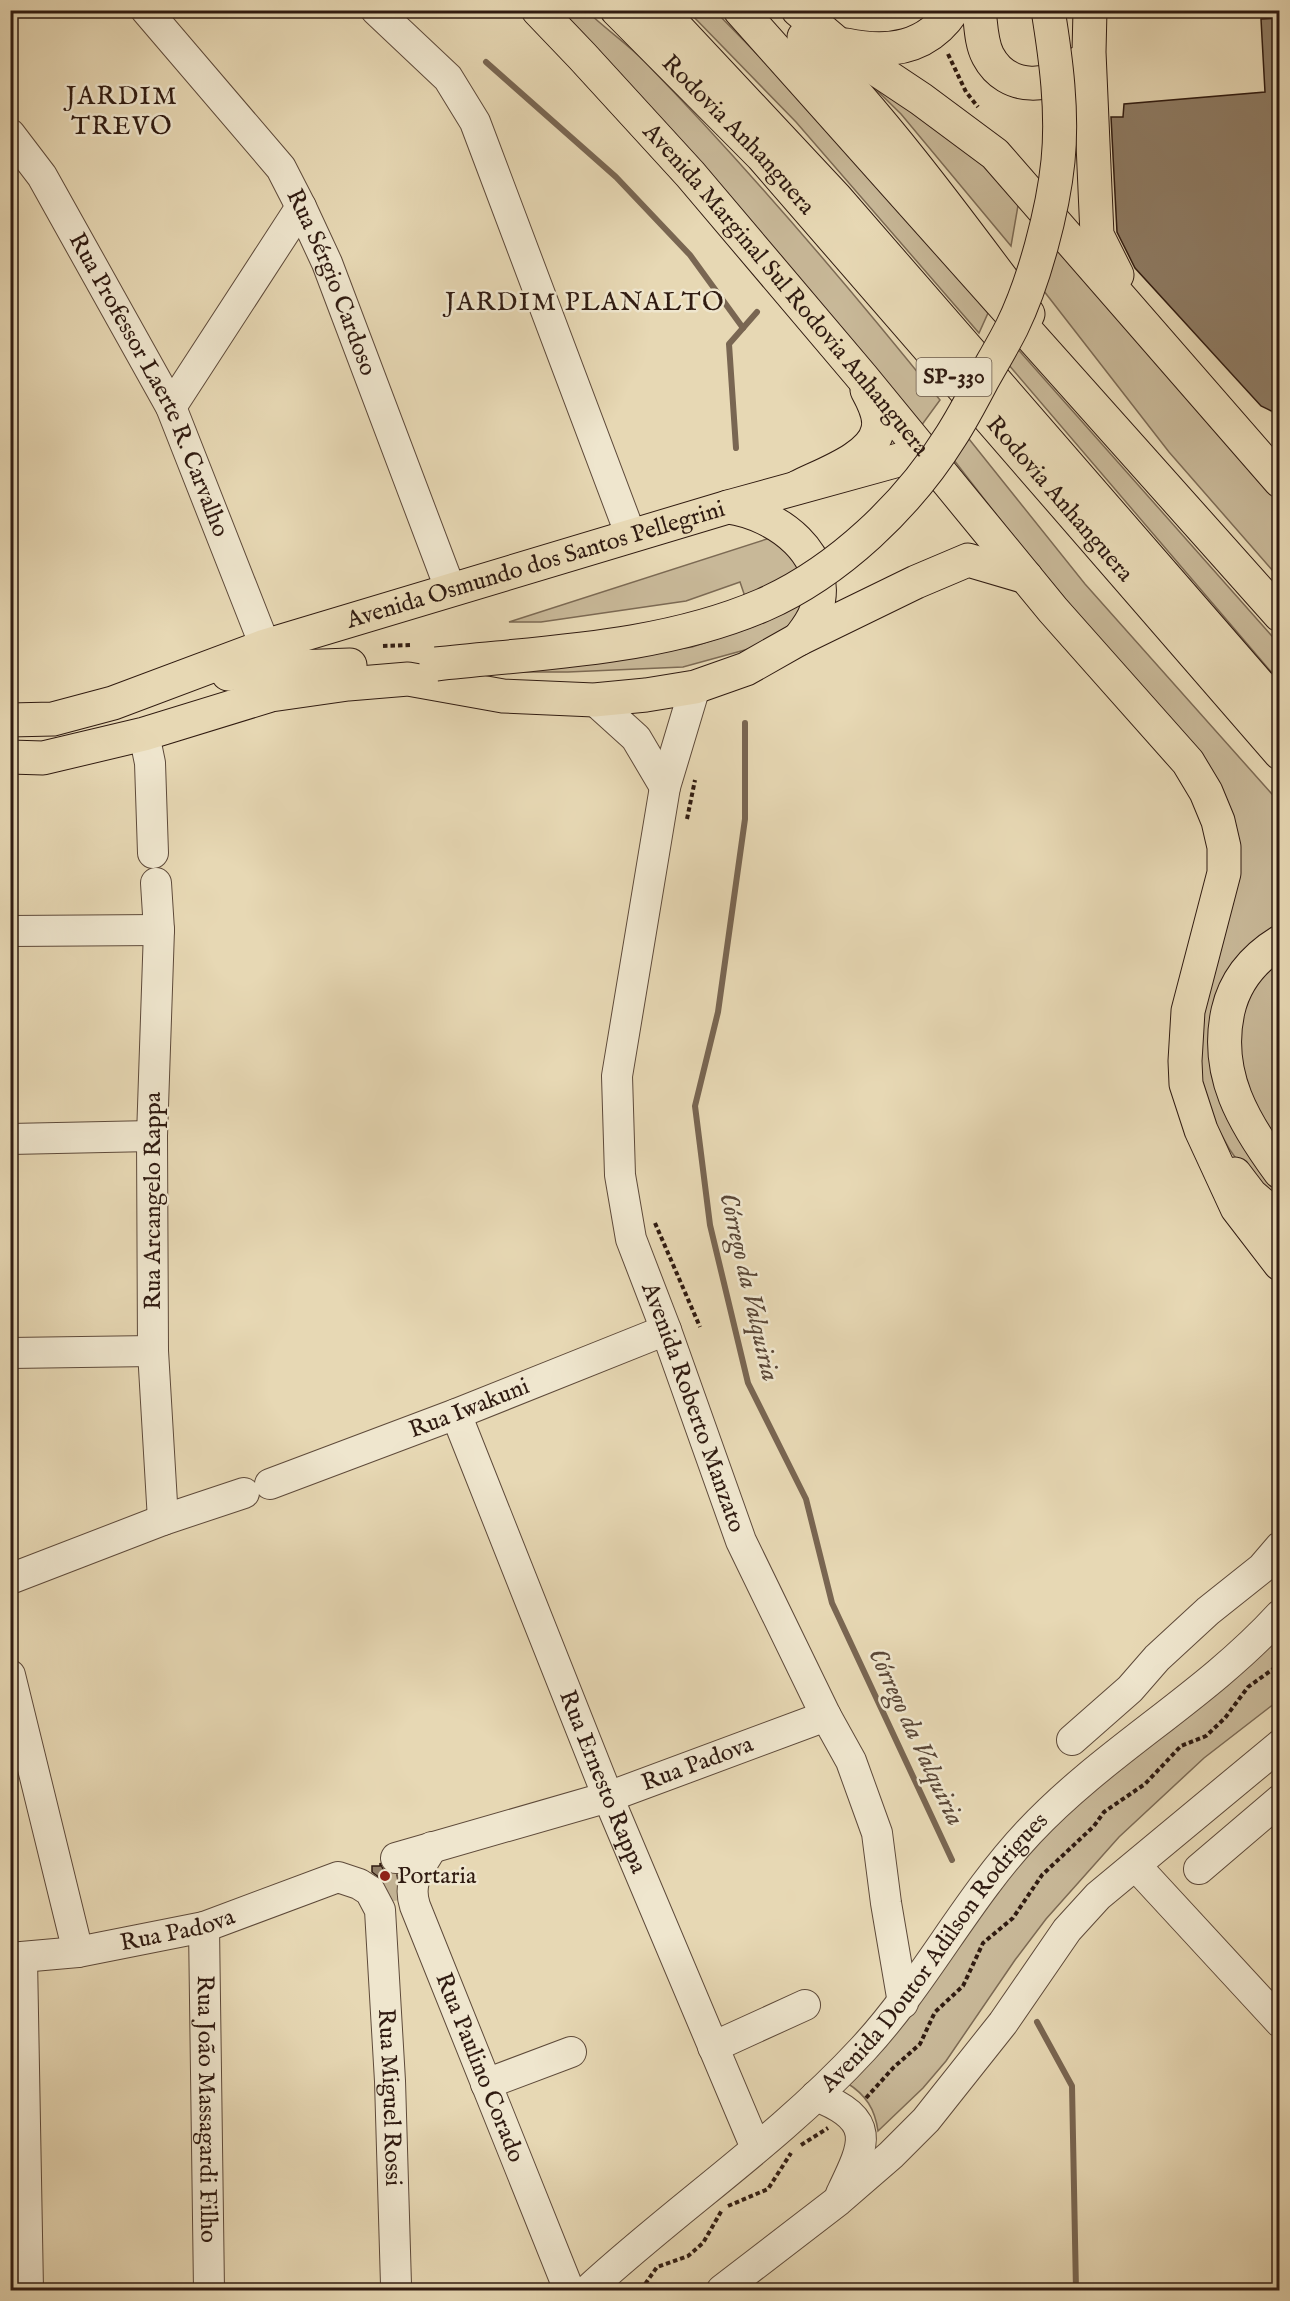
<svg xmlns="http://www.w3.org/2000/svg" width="1290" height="2301" font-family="'IM FELL English',serif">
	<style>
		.green { fill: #c8b898; stroke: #7c6a54; stroke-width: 1.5 }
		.shadow { fill: #0003 }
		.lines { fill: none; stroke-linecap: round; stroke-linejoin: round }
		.stream { stroke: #796652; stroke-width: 6 }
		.building { fill: #8f7d66; stroke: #301b11; stroke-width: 1.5 }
		.minor-tunnel { stroke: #c2b293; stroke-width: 30; stroke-dasharray: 30 15; stroke-linecap: butt }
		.minor-casing { stroke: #5e4a3a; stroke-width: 32 }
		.major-casing { stroke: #301b11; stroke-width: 35 }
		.highway-casing { stroke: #301b11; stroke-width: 35 }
		.path { stroke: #301b11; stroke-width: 4; stroke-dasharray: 4.5 3; stroke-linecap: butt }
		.minor { stroke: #efe6ce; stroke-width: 30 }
		.major { stroke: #e7d8b4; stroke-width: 33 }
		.highway { stroke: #e7d8b4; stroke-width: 33 }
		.major-bridge-casing { stroke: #301b11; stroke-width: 35; stroke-linecap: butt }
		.major-bridge { stroke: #e7d8b4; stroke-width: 33 }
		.poi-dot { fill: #8f2418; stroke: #efe6ce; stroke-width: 2 }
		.labels { text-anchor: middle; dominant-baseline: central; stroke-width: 5; stroke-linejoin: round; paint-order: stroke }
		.shield { fill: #efe6ce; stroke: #69584a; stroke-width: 1.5 }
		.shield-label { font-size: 22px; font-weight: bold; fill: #301b11 }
		.street-label { font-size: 24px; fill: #301b11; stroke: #efe6ce }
		.poi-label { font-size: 24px; fill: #301b11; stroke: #efe6ce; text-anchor: start }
		.neighbourhood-label { font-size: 26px; letter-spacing: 1.5px; fill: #301b11; stroke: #efe6ce }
		.water-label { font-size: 26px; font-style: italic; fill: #5a4737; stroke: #efe6ce }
	</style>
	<rect width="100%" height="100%" fill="#e7d8b4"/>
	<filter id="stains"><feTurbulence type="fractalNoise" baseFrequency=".00333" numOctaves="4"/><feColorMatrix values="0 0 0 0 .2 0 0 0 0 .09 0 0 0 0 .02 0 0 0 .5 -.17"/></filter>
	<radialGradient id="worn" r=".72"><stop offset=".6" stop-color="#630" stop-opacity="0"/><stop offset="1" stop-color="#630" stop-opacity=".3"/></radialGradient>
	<!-- green -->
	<g class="green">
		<path d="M558,11H587C605,29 627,43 645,62C749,169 846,283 940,400L921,426Z"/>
		<polygon points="688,11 715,11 806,104 895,202 988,313 979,333 796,122"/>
		<polygon points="842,56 1020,194 1011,246 901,114"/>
		<polygon points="1052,241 1279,489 1279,578 1169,452 1040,286"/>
		<polygon points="1015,346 1279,644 1279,681 1008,364"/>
		<polygon points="965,434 1085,584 1279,802 1279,925 1230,971 1249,1147 1279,1189 1279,1207 1249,1177 1230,1150 1215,1123 1203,1088 1198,1060 1199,1026 1227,915 1190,750 1009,531 950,455"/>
		<path d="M770,538C808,563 802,578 804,619L763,645L683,667L568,672H506L692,647L755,626L740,582L686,601L541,622H509Z"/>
		<polygon points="1279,957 1279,1152 1252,1111 1235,1031 1252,983"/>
		<path d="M1279,1622V1700L1204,1758L1119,1837L1046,1919L1015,1960L946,2061L923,2088L878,2131C875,2109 866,2095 847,2083L989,1885Z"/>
	</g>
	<!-- shadow -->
	<g class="shadow">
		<polygon points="1261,10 1280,10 1280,420 1262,405 1124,118 1267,93"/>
		<polygon points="381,1867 386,1874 397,1876 401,1881 400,1898 392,1893"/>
	</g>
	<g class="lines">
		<!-- stream -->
		<g class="stream">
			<polyline points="486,62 616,177 690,255 743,328"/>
			<polyline points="736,448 729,344 757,312"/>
			<polyline points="745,723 745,819 718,1012 695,1106 710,1225 748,1383 806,1499 832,1603 952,1860"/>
			<polyline points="1037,2022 1072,2086 1076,2290"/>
		</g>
	</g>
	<!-- building -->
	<g class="building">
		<polygon points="1280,18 1280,415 1261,406 1135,268 1117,232 1111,117 1123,117 1124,104 1265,92 1261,19"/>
		<polygon points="380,1863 384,1871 391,1875 397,1875 396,1894 391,1894 385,1882 372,1872 372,1866 380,1866"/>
	</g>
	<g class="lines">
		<!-- minor-tunnel -->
		<polyline class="minor-tunnel" points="381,1888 398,1885"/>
		<!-- minor casing -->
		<g class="minor-casing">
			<g id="minor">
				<path id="s1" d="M146,10L281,168L301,207L327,263L451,591"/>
				<polyline points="376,10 448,78 475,122 631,536"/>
				<path id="s2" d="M10,134L42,176L171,407L265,646"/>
				<polyline points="171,407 301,207"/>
				<path id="s3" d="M695,687L665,787L617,1076L620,1175L631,1239L666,1330L741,1541L826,1716L851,1761L877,1833L886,1903L903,2003"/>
				<polyline points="594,700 636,738 665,787"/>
				<polyline points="144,734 150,763 153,853"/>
				<polyline points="156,883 159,930 152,1136 153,1351 163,1520"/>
				<polyline points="10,931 159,930"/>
				<polyline points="10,1139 152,1136"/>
				<polyline points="10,1353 153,1351"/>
				<path id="s4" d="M456,1414L608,1797L756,2148"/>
				<path id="s5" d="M270,1484L456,1414L666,1330"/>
				<polyline points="10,1579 163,1520 244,1493"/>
				<polyline points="10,1675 78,1952"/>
				<polyline points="1072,1740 1130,1689 1157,1658 1208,1611 1262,1568 1280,1547"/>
				<path id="s6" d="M432,1847C420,1869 407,1881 415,1906L569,2290"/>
				<path id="s7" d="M396,1858L608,1797L826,1716"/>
				<polyline points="1136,1866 1280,2022"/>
				<polyline points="1199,1869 1280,1800"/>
				<path id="s8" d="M204,1927L209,2290"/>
				<path id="s9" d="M10,1958L78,1952L204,1927L338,1877L359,1884L370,1891L380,1910L390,2081L396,2285"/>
				<polyline points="22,1958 28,2290"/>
				<polyline points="713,2047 805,2005"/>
				<polyline points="486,2084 571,2052"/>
				<path d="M816,2096C878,2120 865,2144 841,2194"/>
				<path id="s10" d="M588,2290C677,2208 780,2139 863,2049C925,1982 966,1899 1029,1832C1105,1751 1204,1698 1280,1615"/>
				<polyline points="722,2290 839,2200 891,2155 926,2120 1003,2023 1067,1930 1098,1896 1280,1745"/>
			</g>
		</g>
		<!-- major casing -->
		<g class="major-casing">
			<g id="major">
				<polyline points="798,10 837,43 921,99 995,154 1280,481"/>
				<path d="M979,10C981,25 981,43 988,56C1007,92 1053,90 1079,63"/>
				<polyline points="1090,10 1089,52 1097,235 1117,275"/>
				<path d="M804,37C886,122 957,219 1028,314"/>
				<path d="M846,45C888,54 927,49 953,10"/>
				<path d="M728,507C777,514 834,555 816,611C813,621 805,631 799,639"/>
				<polyline points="228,674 267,668 350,665"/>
				<path id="s11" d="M10,720L53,719L113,703L265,646L728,507L924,453"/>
				<polyline points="10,757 43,758 144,734 271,695 348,684 408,679 503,696 594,700 646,695 695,687 746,669 799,639 916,582 968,560 1026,577"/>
			</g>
		</g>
		<!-- highway casing -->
		<g class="highway-casing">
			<g id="highway">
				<path id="s12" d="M538,10L582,56L690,174L862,377L1053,610L1188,762L1206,792L1218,821L1224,847V873L1188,1011L1185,1061L1186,1084L1201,1130L1237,1208L1280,1264"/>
				<path id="s13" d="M617,10L762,156L1280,753"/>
				<polyline points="660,10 836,198 1280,709"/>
				<polyline points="740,10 1280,615"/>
				<path d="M798,487C821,475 873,458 878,429C881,416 873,401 867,390"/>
				<path d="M1280,942C1254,958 1235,980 1228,1011C1214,1074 1244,1123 1280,1172"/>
				<polyline points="1235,1174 1251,1195 1280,1220"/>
			</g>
		</g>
		<!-- path -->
		<g class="path">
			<polyline points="948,54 966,92 978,107"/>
			<polyline points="383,646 412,645"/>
			<polyline points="687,819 695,780"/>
			<polyline points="655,1223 700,1327"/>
			<polyline points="866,2098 894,2067 920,2044 935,2012 963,1986 983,1943 1013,1918 1042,1875 1094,1826 1104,1812 1145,1784 1181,1746 1206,1736 1225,1718 1248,1687 1280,1664"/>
			<polyline points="801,2145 828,2128"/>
			<polyline points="728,2206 768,2189 791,2153"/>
			<polyline points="641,2290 657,2267 688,2256 703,2243 722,2210"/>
		</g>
		<!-- minor -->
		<use href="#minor" class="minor"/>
		<!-- major -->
		<use href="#major" class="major"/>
		<!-- highway -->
		<use href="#highway" class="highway"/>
		<!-- major-bridge casing -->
		<g class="major-bridge-casing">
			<path id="major-bridge" d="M436,664C545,652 661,649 763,605C838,572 908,505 951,436C962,419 972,400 982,381C992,363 1003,345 1012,327C1034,282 1053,211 1058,161C1063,112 1056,59 1048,10"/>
		</g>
		<!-- major-bridge -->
		<use href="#major-bridge" class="major-bridge"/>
	</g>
	<!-- markers -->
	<circle class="poi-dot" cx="385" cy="1876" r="6"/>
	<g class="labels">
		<!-- shield labels -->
		<rect class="shield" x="916.5" y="358" width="75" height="38" rx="4.5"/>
		<g class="shield-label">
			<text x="954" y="377">SP-330</text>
		</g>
		<!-- street labels -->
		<g class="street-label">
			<text stroke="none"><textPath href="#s13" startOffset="174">Rodovia Anhanguera</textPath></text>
			<text stroke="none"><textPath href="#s1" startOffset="333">Rua Sérgio Cardoso</textPath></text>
			<text stroke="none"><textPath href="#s12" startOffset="374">Avenida Marginal Sul Rodovia Anhanguera</textPath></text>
			<text stroke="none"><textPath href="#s2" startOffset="288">Rua Professor Laerte R. Carvalho</textPath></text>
			<text stroke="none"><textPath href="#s13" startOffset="660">Rodovia Anhanguera</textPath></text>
			<text stroke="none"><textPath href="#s11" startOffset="550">Avenida Osmundo dos Santos Pellegrini</textPath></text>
			<text transform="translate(153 1201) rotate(-90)">Rua Arcangelo Rappa</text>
			<text stroke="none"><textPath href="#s5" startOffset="213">Rua Iwakuni</textPath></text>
			<text stroke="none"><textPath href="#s3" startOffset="741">Avenida Roberto Manzato</textPath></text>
			<text stroke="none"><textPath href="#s7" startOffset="316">Rua Padova</textPath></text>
			<text stroke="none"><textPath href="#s4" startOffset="396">Rua Ernesto Rappa</textPath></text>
			<text stroke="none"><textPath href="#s9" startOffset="170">Rua Padova</textPath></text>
			<text stroke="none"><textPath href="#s10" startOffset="486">Avenida Doutor Adilson Rodrigues</textPath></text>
			<text stroke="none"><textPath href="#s6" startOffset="238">Rua Paulino Corado</textPath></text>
			<text stroke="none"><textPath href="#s9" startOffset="584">Rua Miguel Rossi</textPath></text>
			<text stroke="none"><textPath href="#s8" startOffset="182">Rua João Massagardi Filho</textPath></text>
		</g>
		<!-- poi labels -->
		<g class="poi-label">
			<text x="397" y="1876">Portaria</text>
		</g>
		<!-- neighbourhood labels -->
		<g class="neighbourhood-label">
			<text x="122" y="96">JARDIM<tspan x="122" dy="30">TREVO</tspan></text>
			<text x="585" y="302">JARDIM PLANALTO</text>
		</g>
		<!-- water labels -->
		<g class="water-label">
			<text transform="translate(749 1287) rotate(77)">Córrego da Valquiria</text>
			<text transform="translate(916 1737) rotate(65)">Córrego da Valquiria</text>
		</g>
	</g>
	<!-- margin -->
	<rect width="1290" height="2301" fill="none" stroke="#e7d8b4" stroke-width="36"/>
	<rect x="12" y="12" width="1266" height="2277" fill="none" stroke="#301b11" stroke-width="3"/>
	<rect x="18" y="18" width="1254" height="2265" fill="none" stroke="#301b11" stroke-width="1.5"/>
	<rect width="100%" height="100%" filter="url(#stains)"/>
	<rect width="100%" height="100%" fill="url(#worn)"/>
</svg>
